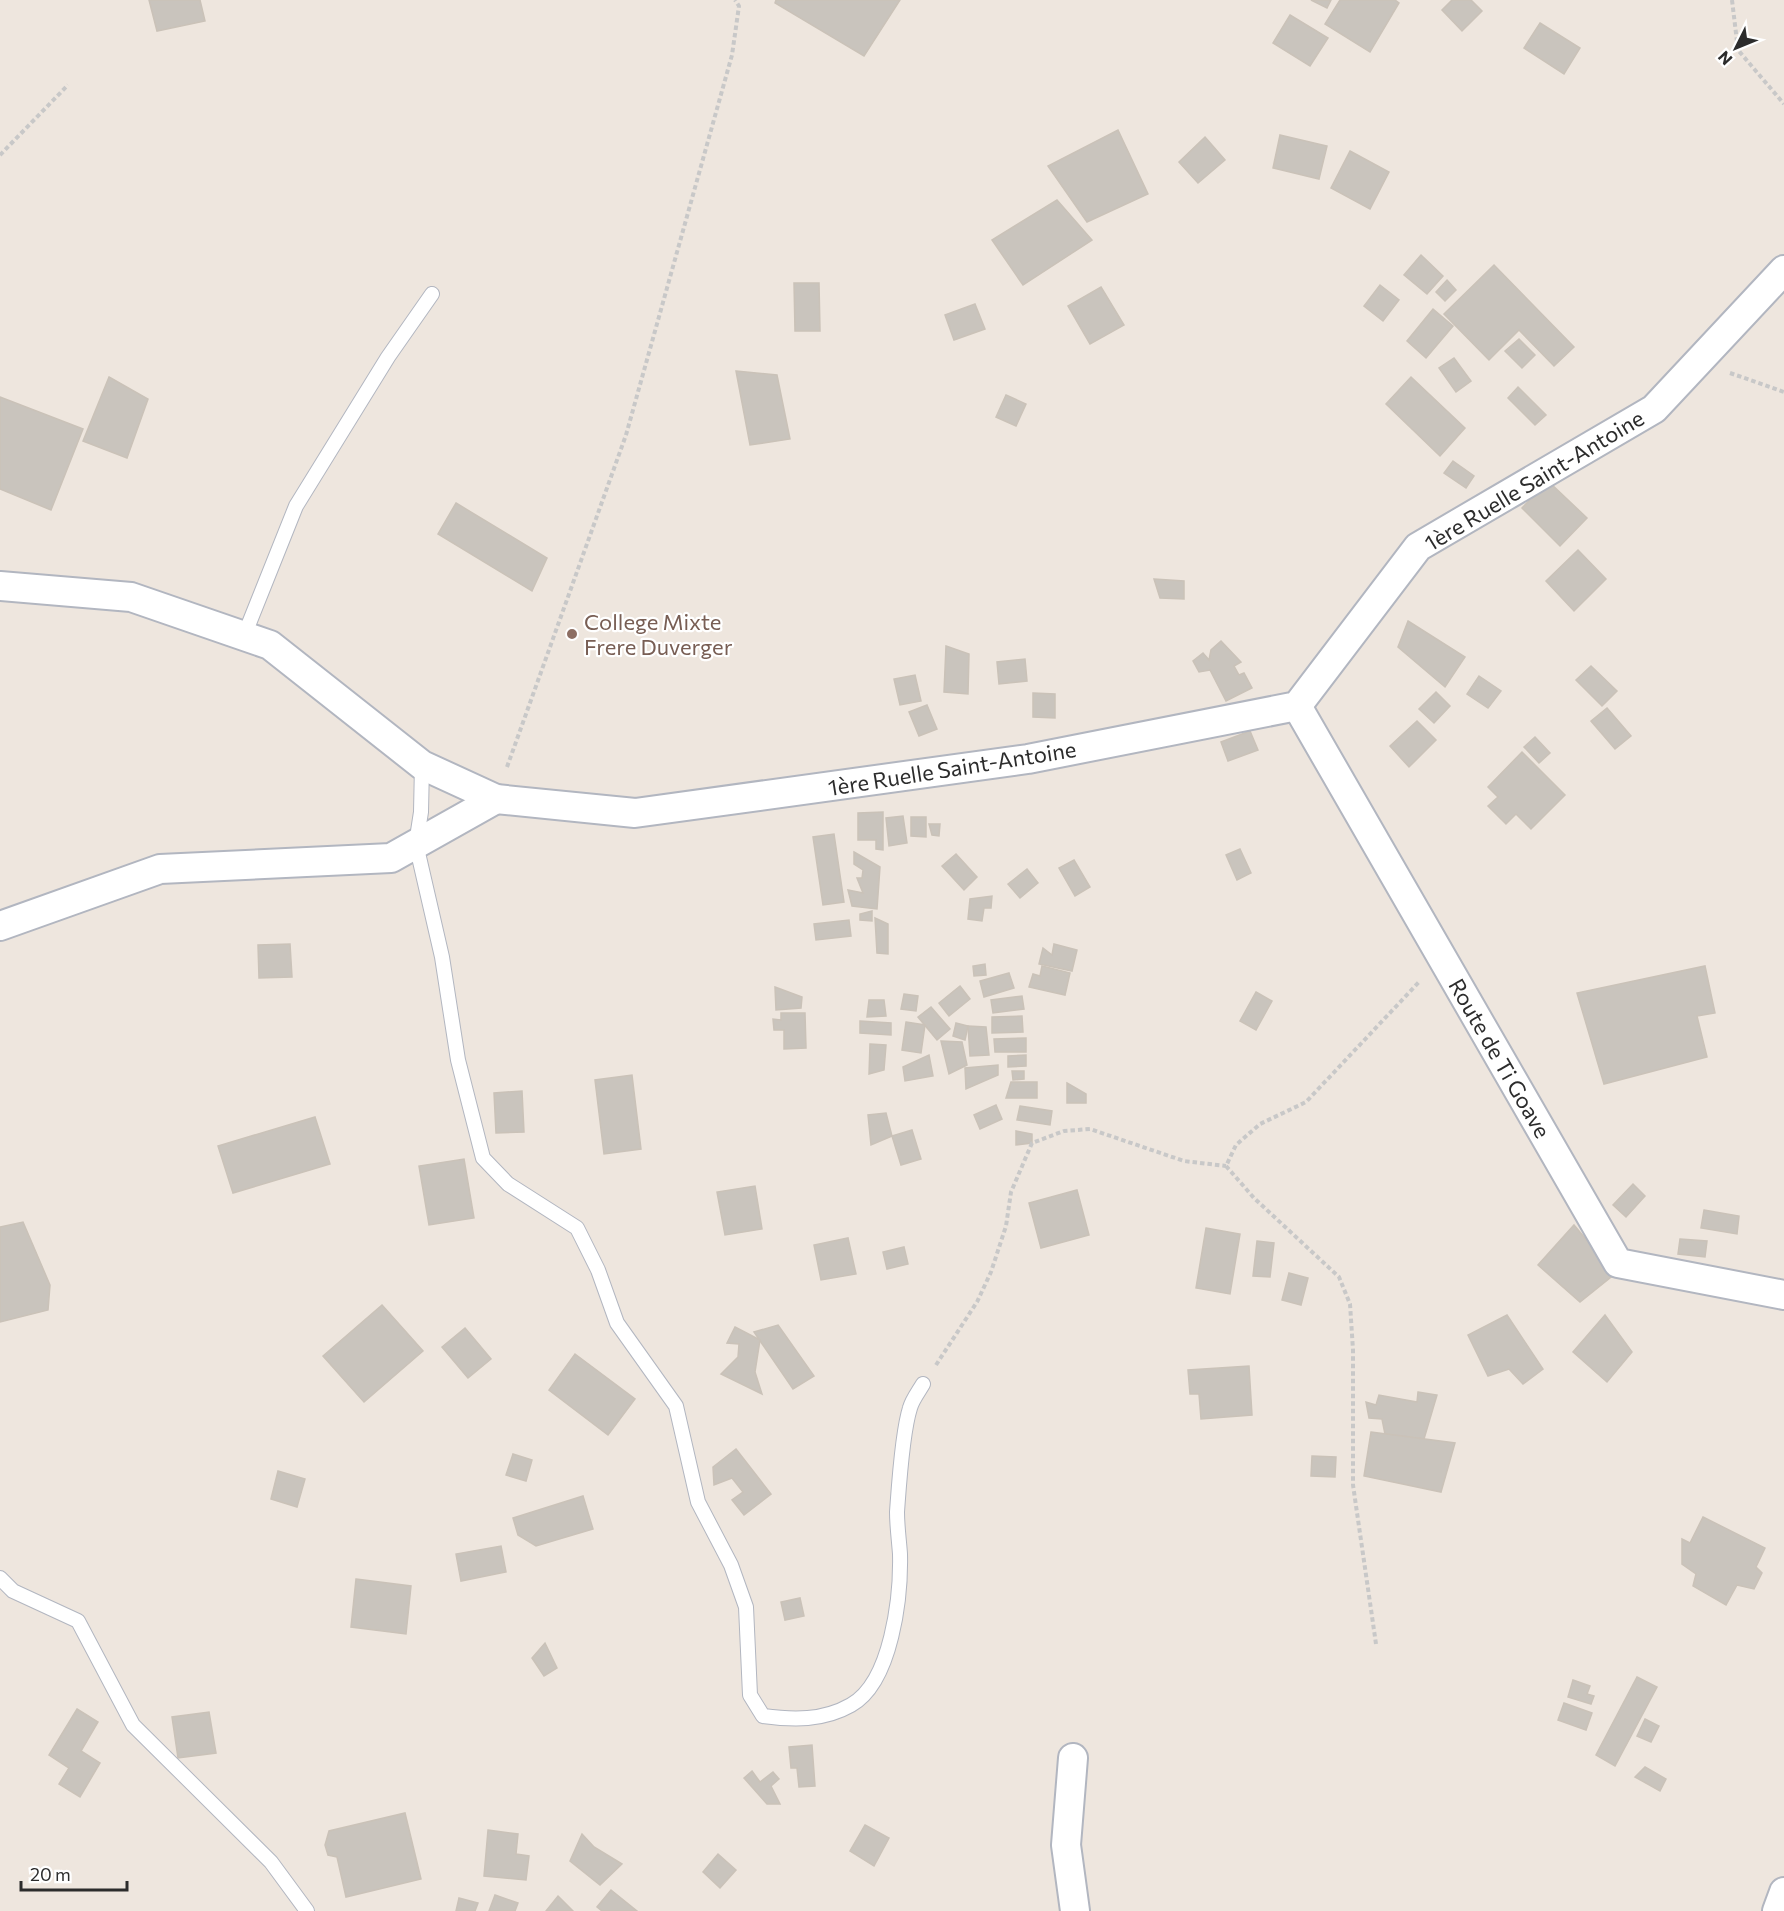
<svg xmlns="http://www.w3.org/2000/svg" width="1784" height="1911" font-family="Commissioner,sans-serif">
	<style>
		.building { fill: #c9c4bd; stroke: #cac2b8; stroke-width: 1.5 }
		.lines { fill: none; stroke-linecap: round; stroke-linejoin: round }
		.lane-casing { stroke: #b2b6c0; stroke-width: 16 }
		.street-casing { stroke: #b2b6c0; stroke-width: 32 }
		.path { stroke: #c8c8c8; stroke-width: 4; stroke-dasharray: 4.5 3; stroke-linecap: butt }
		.lane { stroke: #fff; stroke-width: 14 }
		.street { stroke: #fff; stroke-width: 28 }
		.education-dot { fill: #8d6e63; stroke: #fff; stroke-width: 2 }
		.labels { text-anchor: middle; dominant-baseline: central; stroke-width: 4.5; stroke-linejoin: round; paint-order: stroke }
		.street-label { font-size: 22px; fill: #2c2c2c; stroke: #fff }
		.education-label { font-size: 22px; fill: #785e54; stroke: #fff; text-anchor: start }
	</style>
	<rect width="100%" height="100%" fill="#eee6de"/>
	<!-- building -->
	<g class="building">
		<polygon points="149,0 200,0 205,21 157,31"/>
		<polygon points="776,0 900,0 864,56 775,3"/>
		<polygon points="1311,0 1331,0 1327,8"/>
		<polygon points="1340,0 1395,0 1399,3 1370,52 1325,24"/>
		<polygon points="1452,0 1471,0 1482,11 1462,31 1442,10"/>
		<polygon points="1290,15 1328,38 1310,66 1273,43"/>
		<polygon points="1540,23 1580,48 1564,74 1524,48"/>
		<polygon points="1118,130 1148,194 1087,222 1048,166"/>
		<polygon points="1280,135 1327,146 1319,179 1273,168"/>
		<polygon points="1205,137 1225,160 1198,183 1179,162"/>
		<polygon points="1350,151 1389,172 1370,209 1331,188"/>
		<polygon points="1057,200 1092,240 1023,285 992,240"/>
		<polygon points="1421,255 1443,276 1427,294 1404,275"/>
		<polygon points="1494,265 1574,347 1554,366 1519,330 1489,360 1444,314"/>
		<polygon points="1447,280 1456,290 1445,301 1436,292"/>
		<polygon points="794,283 819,283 820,331 795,331"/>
		<polygon points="1380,285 1399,300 1383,321 1364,306"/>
		<polygon points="1101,287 1124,325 1090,344 1068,306"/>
		<polygon points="975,304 985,329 954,340 945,315"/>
		<polygon points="1433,309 1453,326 1426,358 1407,341"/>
		<polygon points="1519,339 1535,355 1522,368 1505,351"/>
		<polygon points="1454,358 1471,381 1456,392 1439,368"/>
		<polygon points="736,371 777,375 790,439 750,445"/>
		<polygon points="109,377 148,399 127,458 83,441"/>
		<polygon points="1411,377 1465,428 1440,456 1386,404"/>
		<polygon points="1518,387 1546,415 1535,425 1508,398"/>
		<polygon points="1006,395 1026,404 1016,426 996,417"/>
		<polygon points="0,397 83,429 51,510 0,489"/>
		<polygon points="1453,461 1474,476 1466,488 1444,473"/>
		<polygon points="1548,481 1587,518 1560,546 1522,508"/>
		<polygon points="456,503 547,558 532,591 438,534"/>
		<polygon points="1578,550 1606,579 1574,611 1546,581"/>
		<polygon points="1154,579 1184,581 1184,599 1160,598"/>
		<polygon points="1408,621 1465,657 1445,687 1398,647"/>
		<polygon points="1221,641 1241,662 1234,666 1239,675 1244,673 1252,688 1226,701 1210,670 1199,672 1193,661 1203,653 1209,660 1211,650"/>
		<polygon points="946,646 969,654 968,694 944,692"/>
		<polygon points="1025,659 1027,681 999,684 997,662"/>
		<polygon points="1591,666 1617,691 1602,706 1576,680"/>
		<polygon points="915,675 921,701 900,705 894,679"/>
		<polygon points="1479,676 1501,691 1488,708 1467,694"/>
		<polygon points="1436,692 1450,706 1434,723 1419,709"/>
		<polygon points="1033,693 1055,694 1055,718 1033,717"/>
		<polygon points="927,705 937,729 919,736 909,712"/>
		<polygon points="1607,708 1631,736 1615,749 1591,721"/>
		<polygon points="1417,721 1436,740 1409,767 1390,746"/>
		<polygon points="1250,731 1258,750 1228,761 1221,742"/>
		<polygon points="1535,737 1550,753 1539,763 1524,747"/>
		<polygon points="1522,752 1565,795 1531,829 1516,814 1506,824 1488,806 1498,797 1488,787"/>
		<polygon points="883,812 883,850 876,849 876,840 858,840 858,813"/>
		<polygon points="903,816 907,843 889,846 886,818"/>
		<polygon points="911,817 926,817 926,837 911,836"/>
		<polygon points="929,824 940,824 939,836 932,835"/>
		<polygon points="834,834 844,902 823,905 813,837"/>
		<polygon points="1240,849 1251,873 1237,880 1226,855"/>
		<polygon points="854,852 880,867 877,909 852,906 848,890 863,893 857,878 862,878 863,870 854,864"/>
		<polygon points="956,854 977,877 964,890 942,866"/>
		<polygon points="1074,860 1090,887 1075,896 1059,868"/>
		<polygon points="1027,869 1038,883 1020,898 1008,884"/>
		<polygon points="992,896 991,908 984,908 982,921 968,919 970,899"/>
		<polygon points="872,911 872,921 860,920 860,914"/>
		<polygon points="875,918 888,924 888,954 877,953"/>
		<polygon points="849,920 851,936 816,940 814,924"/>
		<polygon points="290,944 292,977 259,978 258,945"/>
		<polygon points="1054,944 1077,950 1072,971 1039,964 1043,948 1052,955"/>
		<polygon points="985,964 986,975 974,976 973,966"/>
		<polygon points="1042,966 1070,973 1065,995 1029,987 1033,974 1040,976"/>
		<polygon points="1705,966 1715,1013 1697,1016 1707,1057 1604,1084 1577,993"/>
		<polygon points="1009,973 1014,988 984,997 980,981"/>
		<polygon points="960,986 970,999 949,1016 939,1003"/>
		<polygon points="775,987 802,997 801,1008 776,1010"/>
		<polygon points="1256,992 1272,1001 1256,1030 1240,1021"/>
		<polygon points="904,994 918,996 916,1011 901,1009"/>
		<polygon points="1022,996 1024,1009 993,1013 991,1000"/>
		<polygon points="869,1000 884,1000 886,1016 867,1017"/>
		<polygon points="931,1007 950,1029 937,1040 918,1017"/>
		<polygon points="781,1013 805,1013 806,1048 784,1049 784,1030 774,1030 773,1019 781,1020"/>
		<polygon points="1022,1016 1023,1032 992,1033 992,1017"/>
		<polygon points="860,1021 891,1023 891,1035 860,1033"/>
		<polygon points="906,1022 925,1025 921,1053 902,1050"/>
		<polygon points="956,1023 968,1026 965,1040 953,1036"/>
		<polygon points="968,1026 986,1027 989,1055 970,1056"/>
		<polygon points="1026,1038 1026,1052 995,1052 994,1039"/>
		<polygon points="941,1041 962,1042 967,1065 949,1074"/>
		<polygon points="870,1044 886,1045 884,1070 869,1074"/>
		<polygon points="929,1055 933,1076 905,1081 903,1067"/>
		<polygon points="1026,1055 1026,1066 1008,1067 1008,1056"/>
		<polygon points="998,1065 998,1075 966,1089 965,1068"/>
		<polygon points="1012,1071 1024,1071 1024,1079 1013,1080"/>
		<polygon points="632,1075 641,1149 604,1154 595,1080"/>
		<polygon points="1011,1082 1037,1082 1037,1098 1006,1098"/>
		<polygon points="1067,1083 1086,1094 1086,1103 1067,1103"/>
		<polygon points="522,1091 524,1132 496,1133 494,1093"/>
		<polygon points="996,1105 1002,1119 980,1129 974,1115"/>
		<polygon points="1020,1106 1052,1111 1050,1125 1017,1120"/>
		<polygon points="886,1113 892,1136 871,1145 868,1115"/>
		<polygon points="315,1117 330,1164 233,1193 218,1146"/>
		<polygon points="912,1130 921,1159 901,1165 892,1136"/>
		<polygon points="1016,1131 1032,1134 1032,1143 1016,1145"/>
		<polygon points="464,1159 474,1218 429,1225 419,1166"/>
		<polygon points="1633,1184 1645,1196 1626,1217 1613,1205"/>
		<polygon points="755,1186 762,1229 725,1235 717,1192"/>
		<polygon points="1077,1190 1089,1235 1041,1248 1029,1203"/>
		<polygon points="1704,1210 1739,1216 1737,1234 1701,1228"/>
		<polygon points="23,1222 50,1285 48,1310 0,1322 0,1227"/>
		<polygon points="1574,1225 1615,1274 1580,1302 1538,1265"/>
		<polygon points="1206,1228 1240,1234 1230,1294 1196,1288"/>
		<polygon points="848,1238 856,1274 821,1280 814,1245"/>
		<polygon points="1680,1239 1707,1241 1705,1257 1678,1254"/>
		<polygon points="1257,1241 1274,1243 1270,1277 1253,1276"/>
		<polygon points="904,1247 908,1264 887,1269 883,1252"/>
		<polygon points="1289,1273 1308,1278 1301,1305 1282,1300"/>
		<polygon points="382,1305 423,1351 364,1402 323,1356"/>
		<polygon points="1507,1315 1543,1369 1523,1384 1509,1369 1488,1376 1468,1335"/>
		<polygon points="1605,1315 1632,1352 1607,1382 1573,1352"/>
		<polygon points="778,1325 814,1376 793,1389 754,1332"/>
		<polygon points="735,1327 760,1340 755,1372 762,1394 721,1374 738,1357 739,1344 727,1343"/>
		<polygon points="465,1328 491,1359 468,1378 442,1347"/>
		<polygon points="575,1354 635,1399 608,1435 549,1390"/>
		<polygon points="1249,1366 1252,1415 1201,1419 1199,1394 1190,1394 1188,1370"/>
		<polygon points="1418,1392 1437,1395 1424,1439 1385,1434 1382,1419 1369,1418 1366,1402 1376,1405 1379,1395 1417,1402"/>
		<polygon points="1371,1432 1455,1443 1441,1492 1364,1476"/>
		<polygon points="736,1449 771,1494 744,1515 732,1500 743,1492 732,1478 714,1485 713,1467"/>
		<polygon points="513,1454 532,1460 526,1481 506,1475"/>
		<polygon points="1312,1456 1336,1457 1335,1477 1311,1476"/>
		<polygon points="278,1471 305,1479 297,1507 271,1499"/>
		<polygon points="583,1496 593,1529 536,1546 518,1535 513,1518"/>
		<polygon points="1703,1517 1765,1548 1756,1567 1762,1573 1754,1589 1737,1585 1726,1605 1693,1586 1696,1574 1682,1564 1682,1539 1690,1543"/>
		<polygon points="501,1546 506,1572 461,1581 456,1554"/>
		<polygon points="356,1579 411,1586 406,1634 351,1627"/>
		<polygon points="800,1598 804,1616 785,1620 781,1602"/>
		<polygon points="545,1643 557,1668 544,1676 532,1658"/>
		<polygon points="1637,1677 1657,1687 1615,1766 1596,1755"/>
		<polygon points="1573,1680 1590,1686 1587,1694 1594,1696 1591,1704 1568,1697"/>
		<polygon points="1564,1703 1592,1713 1586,1730 1558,1720"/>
		<polygon points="77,1709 98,1722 81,1751 100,1763 80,1797 59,1784 69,1768 49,1755"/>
		<polygon points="209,1712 216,1753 178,1758 172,1717"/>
		<polygon points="1645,1719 1659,1726 1651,1742 1637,1736"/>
		<polygon points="812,1745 815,1786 799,1787 797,1768 791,1768 789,1747"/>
		<polygon points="1645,1767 1666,1779 1660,1791 1635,1777"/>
		<polygon points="752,1771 760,1782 773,1772 779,1779 771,1786 780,1804 767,1804 744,1778"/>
		<polygon points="405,1813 421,1879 346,1897 337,1857 328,1855 325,1845 329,1831"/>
		<polygon points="865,1825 889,1838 874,1866 850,1851"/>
		<polygon points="488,1830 518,1834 516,1854 529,1856 526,1880 484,1876"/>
		<polygon points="582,1834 594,1847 622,1864 600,1885 570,1861"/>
		<polygon points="718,1854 736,1870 720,1888 703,1872"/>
		<polygon points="611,1890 637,1911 602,1911 597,1907"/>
		<polygon points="495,1895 518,1903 515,1911 489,1911"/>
		<polygon points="558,1896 573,1911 546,1911"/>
		<polygon points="459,1898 478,1903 475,1911 456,1911"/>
	</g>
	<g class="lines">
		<!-- lane casing -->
		<g class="lane-casing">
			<g id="lane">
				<polyline points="244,636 296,506 388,357 432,294"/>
				<path d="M422,765L421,812L416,844L442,957L458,1060L483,1158L508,1184L577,1228L598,1270L617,1323L676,1406L698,1502L731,1565L746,1607L750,1695L763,1716C793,1720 823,1721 851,1705C892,1682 901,1596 900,1554C899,1540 897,1526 897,1512C899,1485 902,1433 910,1408C912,1400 919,1391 923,1384"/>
				<polyline points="0,1578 13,1591 78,1621 133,1725 271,1862 307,1911"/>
			</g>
		</g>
		<!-- street casing -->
		<g class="street-casing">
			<g id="street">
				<polyline points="0,586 131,597 270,645 422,765 496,799 635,813 1028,759 1297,706 1418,547 1654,409 1784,270"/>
				<polyline points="1297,706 1618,1263 1784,1295"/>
				<polyline points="0,926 160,869 391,858 496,799"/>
				<polyline points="1073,1758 1066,1845 1075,1911"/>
				<polyline points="1777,1911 1784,1892"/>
			</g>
		</g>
		<!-- path -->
		<g class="path">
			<polyline points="1732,0 1738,50 1784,104"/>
			<polyline points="0,155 68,85"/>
			<polyline points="1730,373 1784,392"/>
			<polyline points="507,767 626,435 732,55 739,6 735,0"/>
			<polyline points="936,1365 977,1302 991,1272 1006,1226 1011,1192 1032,1143 1064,1131 1090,1129 1184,1161 1226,1166"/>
			<polyline points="1376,1644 1353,1485 1353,1350 1350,1304 1339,1277 1254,1198 1226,1166 1236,1145 1260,1124 1306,1102 1419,982"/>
		</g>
		<!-- lane -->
		<use href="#lane" class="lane"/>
		<!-- street -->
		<use href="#street" class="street"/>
	</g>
	<!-- markers -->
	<circle class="education-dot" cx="572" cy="634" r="6"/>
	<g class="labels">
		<!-- street labels -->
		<g class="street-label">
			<text transform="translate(1534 480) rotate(-31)">1ère Ruelle Saint-Antoine</text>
			<text transform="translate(952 768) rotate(-9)">1ère Ruelle Saint-Antoine</text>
			<text transform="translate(1500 1058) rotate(60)">Route de Ti Goave</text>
		</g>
		<!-- education labels -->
		<g class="education-label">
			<text x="584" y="621">College Mixte<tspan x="584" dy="25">Frere Duverger</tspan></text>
		</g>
	</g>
	<!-- north arrow -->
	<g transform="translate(1736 48) rotate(227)" stroke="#ffffff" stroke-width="4.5" paint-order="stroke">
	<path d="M0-4.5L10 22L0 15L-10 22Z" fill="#2c2c2c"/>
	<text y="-9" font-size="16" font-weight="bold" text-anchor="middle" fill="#2c2c2c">N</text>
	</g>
	<!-- scale -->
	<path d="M21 1881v9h106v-9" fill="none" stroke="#2c2c2c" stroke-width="3"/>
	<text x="30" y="1881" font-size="18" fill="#2c2c2c" stroke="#ffffff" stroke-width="4.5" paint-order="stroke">20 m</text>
</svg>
